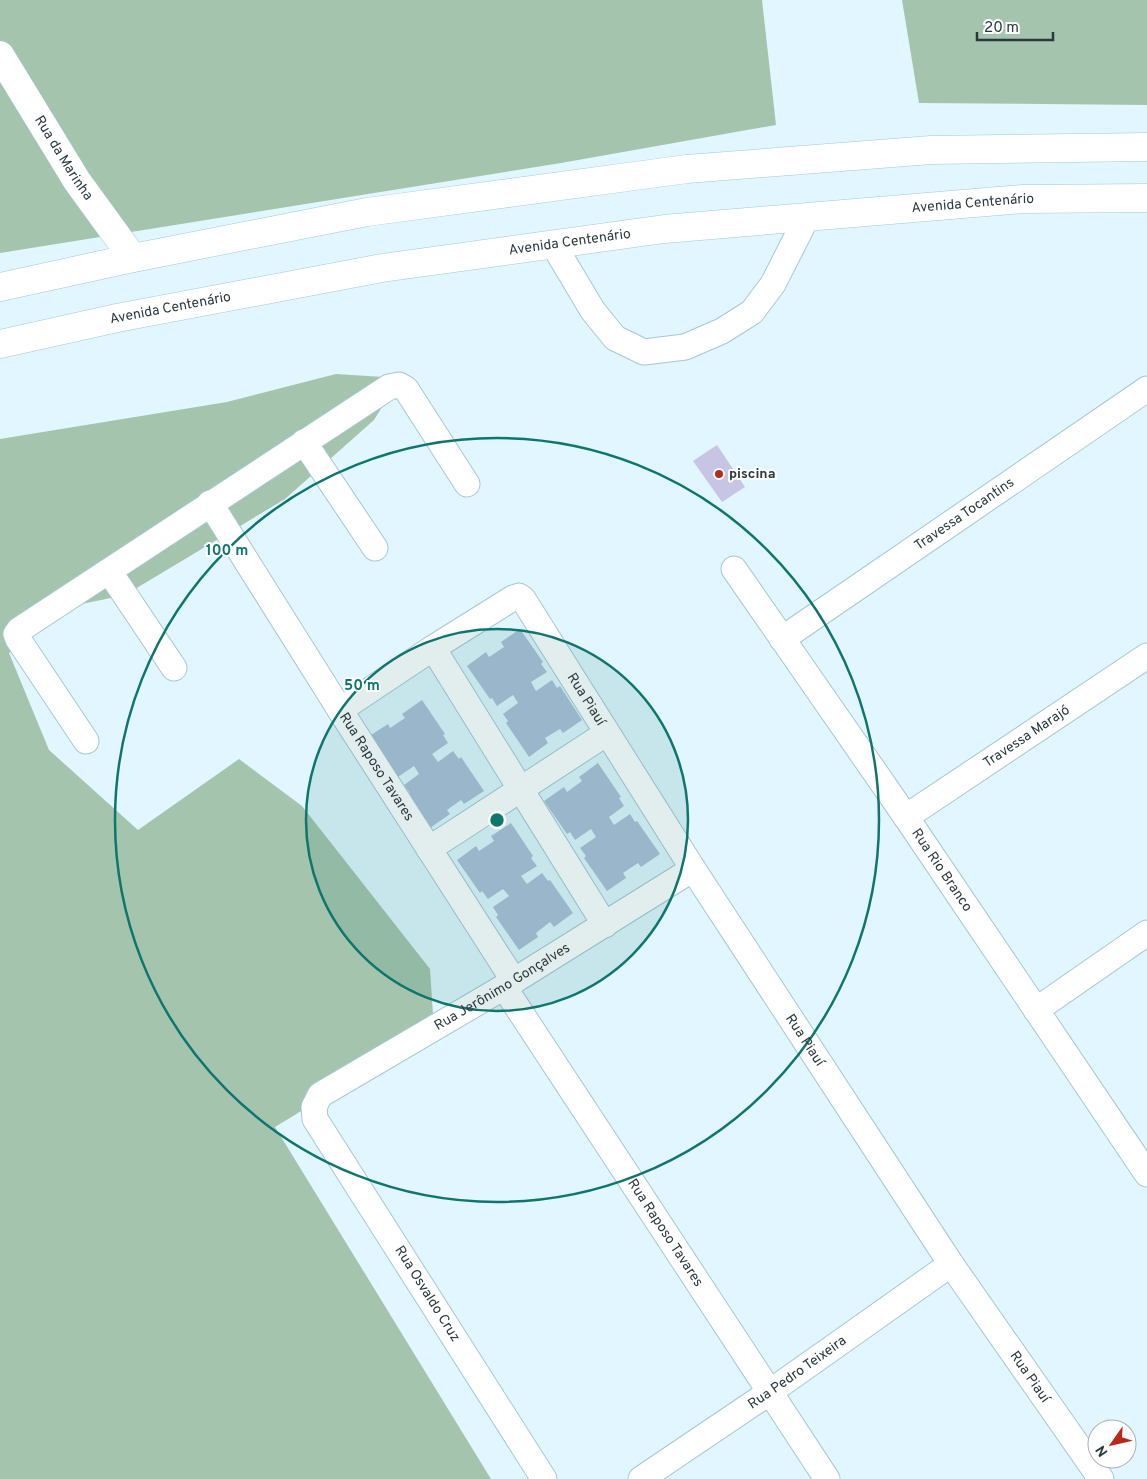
<svg xmlns="http://www.w3.org/2000/svg" width="1147" height="1479" font-family="Overpass,sans-serif">
	<style>
		.forest { fill: #a5c4ae }
		.water { fill: #c7c4e4 }
		.building { fill: #adc0d9 }
		.lines { fill: none; stroke-linecap: round; stroke-linejoin: round }
		.minor-casing { stroke: #a5c8d4; stroke-width: 27 }
		.major-casing { stroke: #a5c8d4; stroke-width: 29 }
		.minor { stroke: #fff; stroke-width: 25 }
		.major { stroke: #fff; stroke-width: 28 }
		.ring { fill: none; stroke: #0f766e; stroke-width: 2.5 }
		.poi-dot { fill: #b62a16; stroke: #fff; stroke-width: 2 }
		.labels { text-anchor: middle; dominant-baseline: central; stroke-width: 4; stroke-linejoin: round; paint-order: stroke }
		.street-label { font-size: 14px; fill: #2b393e; stroke: #fff }
		.poi-label { font-size: 14px; font-weight: bold; fill: #2b393e; stroke: #fff; text-anchor: start }
		.centre { fill: #0f766e; stroke: #fff; stroke-width: 2.5 }
		.ring-label { font-size: 15px; text-anchor: middle; font-weight: bold; fill: #0f766e; stroke: #fff; stroke-width: 4; stroke-linejoin: round; paint-order: stroke }
	</style>
	<rect width="100%" height="100%" fill="#e1f6fe"/>
	<!-- forest -->
	<g class="forest">
		<polygon points="0,0 762,0 776,125 561,163 0,253"/>
		<polygon points="902,0 1147,0 1147,105 919,103"/>
		<polygon points="336,374 400,378 374,420 285,499 125,595 72,606 9,653 49,750 138,830 239,759 302,806 430,969 434,1030 275,1127 491,1479 0,1479 0,439 227,402"/>
	</g>
	<!-- water -->
	<polygon class="water" points="717,445 745,487 722,502 693,461"/>
	<!-- building -->
	<g class="building">
		<polygon points="520,629 543,662 541,664 547,672 531,682 536,691 552,680 557,688 560,686 582,720 563,733 560,729 545,738 548,743 529,757 506,723 508,721 503,714 518,703 513,695 497,706 492,698 490,699 467,666 486,652 489,657 504,647 501,642"/>
		<polygon points="422,700 445,734 443,735 448,743 432,754 438,762 453,751 459,759 461,757 484,791 464,804 461,800 447,810 450,814 430,828 407,795 410,793 404,785 419,774 414,766 398,777 393,769 391,770 368,737 388,724 390,728 405,718 402,714"/>
		<polygon points="598,763 621,797 619,798 624,806 609,817 614,825 630,814 635,822 637,821 660,854 641,867 638,863 623,873 626,878 607,891 584,858 586,856 580,848 596,837 591,829 575,840 570,832 567,834 544,801 564,787 567,792 582,781 579,777"/>
		<polygon points="511,823 533,856 531,858 537,866 521,876 527,884 542,873 548,881 550,880 573,913 554,927 550,922 536,933 538,937 519,950 496,917 498,915 493,907 509,896 503,889 488,899 482,891 480,893 457,860 476,846 479,851 494,841 491,836"/>
	</g>
	<g class="lines">
		<!-- minor casing -->
		<g class="minor-casing">
			<g id="minor">
				<polyline points="553,244 593,311 615,338 644,352 685,347 722,331 752,312 773,284 807,217"/>
				<polyline points="304,442 375,548"/>
				<path id="s1" d="M210,503L340,710L514,981"/>
				<path id="s2" d="M734,569L906,817L1147,1174"/>
				<polyline points="109,571 174,668"/>
				<path id="s3" d="M782,639L1147,389"/>
				<polyline points="433,648 605,925"/>
				<path id="s4" d="M340,710L433,648L513,598L519,596L523,599L693,869L951,1264L1101,1479"/>
				<polyline points="86,741 18,639 16,634 19,630 389,387 399,385 406,389 467,484"/>
				<path id="s5" d="M906,817L1147,656"/>
				<polyline points="429,849 607,733"/>
				<path id="s6" d="M504,987L827,1479"/>
				<polyline points="1036,1010 1147,933"/>
				<path id="s7" d="M544,1479L315,1119L314,1107L320,1095L504,987L693,869"/>
				<path id="s8" d="M641,1479L770,1392L951,1264"/>
			</g>
		</g>
		<!-- major casing -->
		<g class="major-casing">
			<g id="major">
				<path id="s9" d="M0,55L77,181L133,258"/>
				<polyline points="0,287 133,258 367,212 687,169 931,150 1147,147"/>
				<path id="s10" d="M0,344L117,318L382,268L664,229L1023,199L1147,198"/>
			</g>
		</g>
		<!-- minor -->
		<use href="#minor" class="minor"/>
		<!-- major -->
		<use href="#major" class="major"/>
	</g>
	<!-- distance rings -->
	<circle cx="497" cy="820" r="191" fill="#0f766e" fill-opacity=".12"/>
	<g class="ring">
		<circle cx="497" cy="820" r="191"/>
		<circle cx="497" cy="820" r="382"/>
	</g>
	<!-- markers -->
	<circle class="poi-dot" cx="719" cy="474" r="5"/>
	<g class="labels">
		<!-- street labels -->
		<g class="street-label">
			<text stroke="none"><textPath href="#s9" startOffset="121">Rua da Marinha</textPath></text>
			<text stroke="none"><textPath href="#s10" startOffset="984">Avenida Centenário</textPath></text>
			<text stroke="none"><textPath href="#s10" startOffset="579">Avenida Centenário</textPath></text>
			<text stroke="none"><textPath href="#s10" startOffset="174">Avenida Centenário</textPath></text>
			<text stroke="none"><textPath href="#s3" startOffset="221">Travessa Tocantins</textPath></text>
			<text stroke="none"><textPath href="#s4" startOffset="336">Rua Piauí</textPath></text>
			<text stroke="none"><textPath href="#s5" startOffset="145">Travessa Marajó</textPath></text>
			<text stroke="none"><textPath href="#s1" startOffset="312">Rua Raposo Tavares</textPath></text>
			<text stroke="none"><textPath href="#s2" startOffset="366">Rua Rio Branco</textPath></text>
			<text stroke="none"><textPath href="#s7" startOffset="664">Rua Jerônimo Gonçalves</textPath></text>
			<text stroke="none"><textPath href="#s4" startOffset="741">Rua Piauí</textPath></text>
			<text stroke="none"><textPath href="#s6" startOffset="294">Rua Raposo Tavares</textPath></text>
			<text transform="translate(427 1294) rotate(58)">Rua Osvaldo Cruz</text>
			<text stroke="none"><textPath href="#s8" startOffset="189">Rua Pedro Teixeira</textPath></text>
			<text stroke="none"><textPath href="#s4" startOffset="1146">Rua Piauí</textPath></text>
		</g>
		<!-- poi labels -->
		<g class="poi-label">
			<text x="729" y="474">piscina</text>
		</g>
	</g>
	<circle cx="497" cy="820" r="8" class="centre"/>
	<g class="ring-label">
		<text x="227" y="555">100 m</text>
		<text x="362" y="690">50 m</text>
	</g>
	<!-- north arrow -->
	<g transform="translate(1112 1444) rotate(236)"><circle r="24" fill="#ffffff" stroke="#aab0b2"/>
	<path d="M0-4L9 19L0 12L-9 19Z" fill="#b62a16"/>
	<text y="-8" font-size="14" font-weight="bold" text-anchor="middle" fill="#2b393e">N</text>
	</g>
	<!-- scale -->
	<path d="M977 32v8h76v-8" fill="none" stroke="#2b393e" stroke-width="2.5"/>
	<text x="984" y="32" font-size="15" fill="#2b393e" stroke="#ffffff" stroke-width="4" paint-order="stroke">20 m</text>
</svg>
